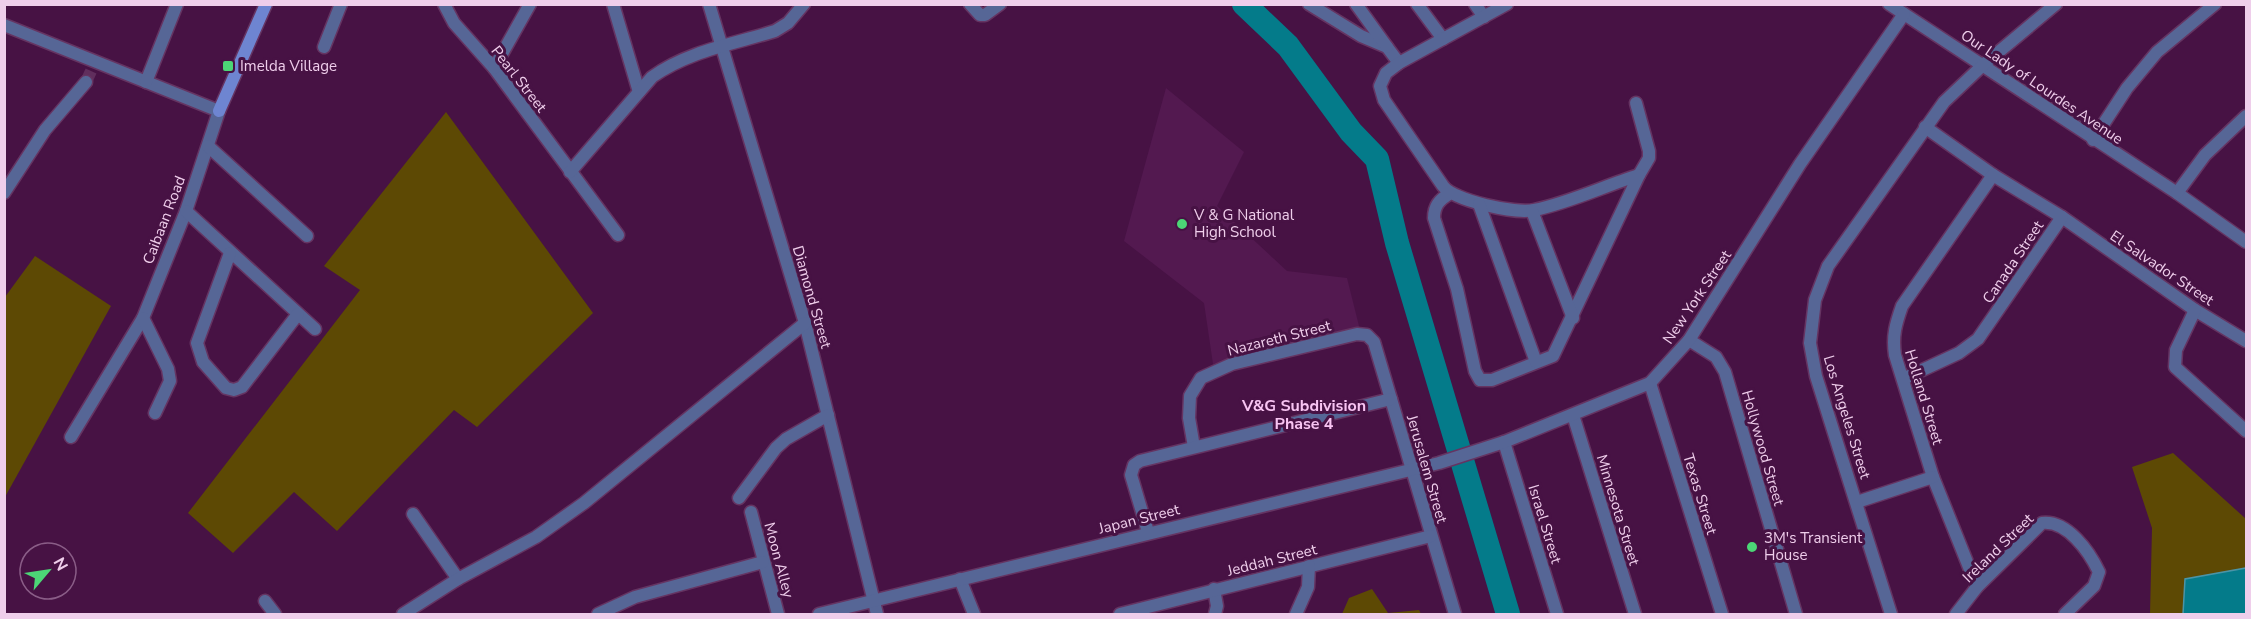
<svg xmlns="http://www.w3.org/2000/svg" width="2251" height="619" font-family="'Nunito Sans',sans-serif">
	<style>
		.built { fill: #531950 }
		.green { fill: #5d4904 }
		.water { fill: #047b8a; stroke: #4a94a7; stroke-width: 1.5 }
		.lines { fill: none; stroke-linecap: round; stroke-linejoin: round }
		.river { stroke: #047b8a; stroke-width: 24 }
		.street-tunnel { stroke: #602e5d; stroke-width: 12; stroke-dasharray: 12 6; stroke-linecap: butt }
		.street-casing { stroke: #653462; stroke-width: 15 }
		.secondary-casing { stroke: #653462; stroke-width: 15 }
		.street { stroke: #566696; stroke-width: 12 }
		.secondary { stroke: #6e85d1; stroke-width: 12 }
		.poi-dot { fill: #4cd676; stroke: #471244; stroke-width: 2 }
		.labels { text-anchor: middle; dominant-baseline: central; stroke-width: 6; stroke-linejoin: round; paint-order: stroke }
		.poi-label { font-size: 15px; fill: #efceeb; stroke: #471244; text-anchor: start }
		.street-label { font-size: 15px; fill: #efceeb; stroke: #471244 }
		.neighbourhood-label { font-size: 16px; font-weight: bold; fill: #f8c4f2; stroke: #471244 }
	</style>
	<rect width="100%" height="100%" fill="#471244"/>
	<!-- built -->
	<polygon class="built" points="1166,88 1244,152 1217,206 1287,271 1347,278 1360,330 1213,364 1204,303 1124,241"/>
	<!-- green -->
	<g class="green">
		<polygon points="446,112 593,313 477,427 454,410 337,531 294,492 233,553 188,513 360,290 324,266"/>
		<polygon points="35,256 111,306 5,497 5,297"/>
		<polygon points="2173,453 2246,519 2246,614 2150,614 2152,528 2132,467"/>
		<polygon points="1372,589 1388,613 1419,610 1421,614 1342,614 1349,598"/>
	</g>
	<!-- water -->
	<polygon class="water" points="2246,568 2246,614 2183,614 2185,579"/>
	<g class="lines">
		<!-- river -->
		<polyline class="river" points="1244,4 1288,46 1351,132 1377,159 1397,243 1508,614"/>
		<!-- street-tunnel -->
		<polyline class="street-tunnel" points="86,82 92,69"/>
		<!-- street casing -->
		<g class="street-casing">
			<g id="street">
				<polyline points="444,4 454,23 494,68 618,235"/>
				<polyline points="613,4 639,92"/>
				<polyline points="709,4 805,323 877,614"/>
				<polyline points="970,4 980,15 985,15 1000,4"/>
				<polyline points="1309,4 1361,36 1387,47 1399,63"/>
				<polyline points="1356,4 1387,47"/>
				<polyline points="1417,4 1443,39"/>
				<polyline points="1475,4 1484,17"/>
				<polyline points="1889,4 2177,193 2246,242"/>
				<polyline points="4,25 219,111 186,211 143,318 71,437"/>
				<polyline points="324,47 341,4"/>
				<polyline points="494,68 530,4"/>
				<polyline points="146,82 177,4"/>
				<polyline points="1636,103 1649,151 1649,158 1639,175"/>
				<polyline points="1925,127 1993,175"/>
				<polyline points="2093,140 2127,88 2157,52 2215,4"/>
				<polyline points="208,146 307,236"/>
				<path d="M570,172L652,77C688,51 734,44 775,31L788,23L804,4"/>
				<polyline points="4,193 45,130 86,82"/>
				<polyline points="2177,193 2205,155 2246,116"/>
				<path d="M1449,194C1439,200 1434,206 1434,218L1457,289L1475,371L1480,380H1492L1553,356L1639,175C1604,186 1569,203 1534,210C1516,214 1454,201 1443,186L1384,100L1380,86L1386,73L1399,63L1507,4"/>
				<polyline points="1479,204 1536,362"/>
				<polyline points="186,211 315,329"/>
				<polyline points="1532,211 1573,318"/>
				<polyline points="2062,217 2195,310 2246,341"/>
				<polyline points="230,253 197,343 203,362 226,388 234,390 242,387 298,314"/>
				<polyline points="2195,310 2176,350 2175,367 2246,431"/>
				<polyline points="143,318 168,369 170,381 155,413"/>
				<polyline points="1689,340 1716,357 1725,372 1796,614"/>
				<path d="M1903,379L1959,353L1978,339L2062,217L1993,175L1902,306C1896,323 1892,336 1895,355L1933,477L1977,587"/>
				<polyline points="1650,383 1722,614"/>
				<polyline points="1573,415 1635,614"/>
				<polyline points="1504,442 1557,614"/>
				<polyline points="1194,447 1189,418 1190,396 1201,378 1232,364 1357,334 1367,335 1374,342 1455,614"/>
				<polyline points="739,498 776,448 786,439 828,415"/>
				<polyline points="1857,502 1933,477"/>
				<polyline points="751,512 778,614"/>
				<polyline points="413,514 458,579"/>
				<polyline points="1148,532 1131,475 1134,465 1140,461 1391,399"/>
				<polyline points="960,579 974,614"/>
				<polyline points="1214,589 1217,606 1215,614"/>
				<polyline points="265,601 275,614"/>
				<polyline points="403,614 458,579 536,537 584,503 805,323"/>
				<polyline points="598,614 635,597 763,562"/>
				<polyline points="819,614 1439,463 1504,442 1650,383 1689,340 1800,164 1904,14"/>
				<polyline points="1120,614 1431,536"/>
				<polyline points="1296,614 1308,587 1309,566"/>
				<polyline points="1891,614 1816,376 1810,343 1815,300 1828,266 1944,102 1983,65 2056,4"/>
				<path d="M1956,614L1977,587L2042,523C2067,520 2089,551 2099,572L2094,586L2065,614"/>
			</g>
		</g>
		<!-- secondary casing -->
		<g class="secondary-casing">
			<polyline id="secondary" points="219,111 266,4"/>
		</g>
		<!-- street -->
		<use href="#street" class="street"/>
		<!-- secondary -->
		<use href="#secondary" class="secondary"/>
	</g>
	<!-- markers -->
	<g class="poi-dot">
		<rect x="222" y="60" width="12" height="12" rx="3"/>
		<circle cx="1182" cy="224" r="6"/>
		<circle cx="1752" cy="547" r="6"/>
	</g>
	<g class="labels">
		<!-- poi labels -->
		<g class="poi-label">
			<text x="240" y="66">Imelda Village</text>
			<text x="1194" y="215">V &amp; G National<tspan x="1194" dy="17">High School</tspan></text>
			<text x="1764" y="538">3M's Transient<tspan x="1764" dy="17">House</tspan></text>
		</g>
		<!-- street labels -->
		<g class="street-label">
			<text transform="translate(519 79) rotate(52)">Pearl Street</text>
			<text transform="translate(2042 87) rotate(34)">Our Lady of Lourdes Avenue</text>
			<text transform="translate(164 220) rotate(-69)">Caibaan Road</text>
			<text transform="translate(2013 262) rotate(-56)">Canada Street</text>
			<text transform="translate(2162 268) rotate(34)">El Salvador Street</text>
			<text transform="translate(812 297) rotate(74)">Diamond Street</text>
			<text transform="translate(1697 297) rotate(-56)">New York Street</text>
			<text transform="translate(1279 338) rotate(-14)">Nazareth Street</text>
			<text transform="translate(1924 397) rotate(73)">Holland Street</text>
			<text transform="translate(1847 417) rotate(73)">Los Angeles Street</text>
			<text transform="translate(1763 448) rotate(74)">Hollywood Street</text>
			<text transform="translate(1427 469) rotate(74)">Jerusalem Street</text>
			<text transform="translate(1700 494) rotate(73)">Texas Street</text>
			<text transform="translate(1618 510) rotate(73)">Minnesota Street</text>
			<text transform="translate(1139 519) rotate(-14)">Japan Street</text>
			<text transform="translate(1545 524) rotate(73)">Israel Street</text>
			<text transform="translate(1998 548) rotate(-44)">Ireland Street</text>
			<text transform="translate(779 560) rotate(75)">Moon Alley</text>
			<text transform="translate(1272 560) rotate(-14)">Jeddah Street</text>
		</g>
		<!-- neighbourhood labels -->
		<g class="neighbourhood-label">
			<text x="1304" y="406">V&amp;G Subdivision<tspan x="1304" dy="18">Phase 4</tspan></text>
		</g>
	</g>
	<!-- border -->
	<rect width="2251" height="619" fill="none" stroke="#efceeb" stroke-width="12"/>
	<!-- north arrow -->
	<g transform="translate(48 571) rotate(61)"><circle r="28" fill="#471244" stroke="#8a5d87" stroke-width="1.5"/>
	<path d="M0-4.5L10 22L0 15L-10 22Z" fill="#4cd676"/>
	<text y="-9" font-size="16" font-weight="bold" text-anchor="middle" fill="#efceeb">N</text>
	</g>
</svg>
